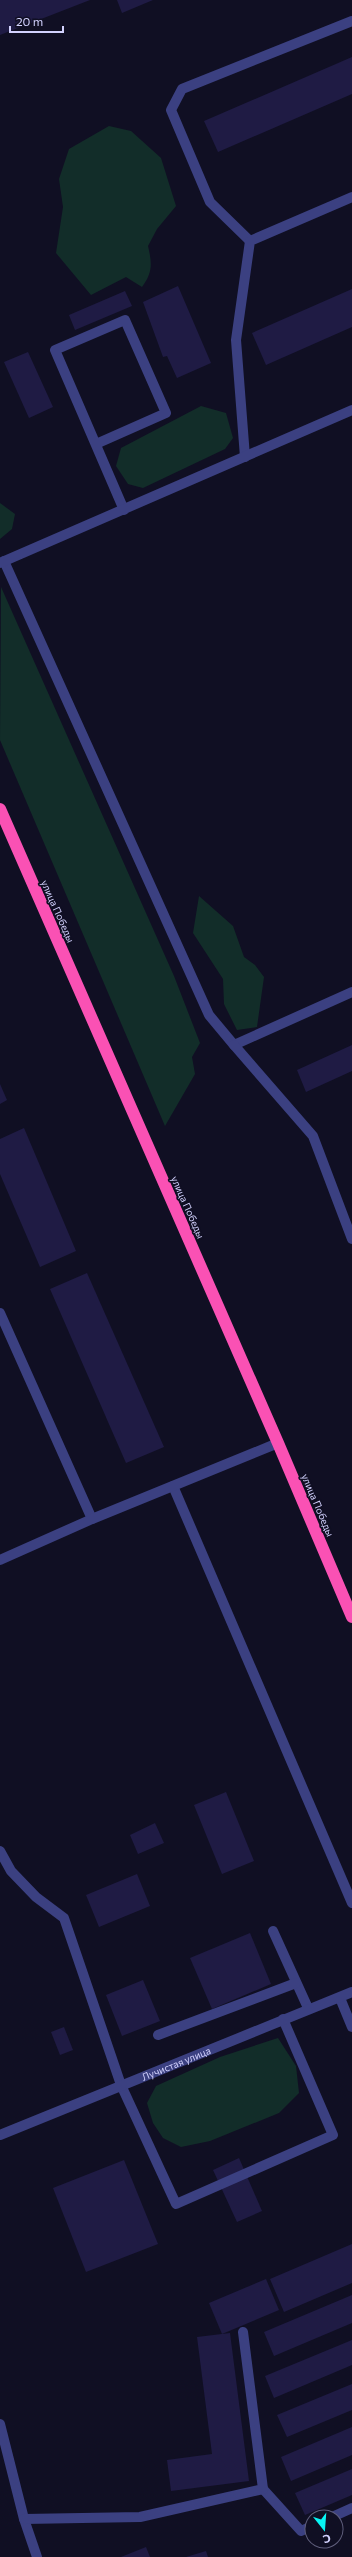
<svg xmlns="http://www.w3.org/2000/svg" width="352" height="2557" font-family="Commissioner,sans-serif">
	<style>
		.green { fill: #122d29 }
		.building { fill: #1f1b44 }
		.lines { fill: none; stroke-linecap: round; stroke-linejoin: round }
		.minor { stroke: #3b4081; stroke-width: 10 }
		.highway { stroke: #fa51b4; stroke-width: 12 }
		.labels { text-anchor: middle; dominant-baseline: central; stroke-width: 3.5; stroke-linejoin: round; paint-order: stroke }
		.street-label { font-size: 10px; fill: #d3d2fe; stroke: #100f23 }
	</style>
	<rect width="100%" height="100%" fill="#100f23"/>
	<!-- green -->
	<g class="green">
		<path d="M109,126L131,131L161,158L176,206L157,229L148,246C152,263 153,272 142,287L126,277L91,295L56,253L63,207L59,179L69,149Z"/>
		<polygon points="201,406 226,413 233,438 225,449 143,488 128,484 116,466 121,448"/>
		<polygon points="0,503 15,514 12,529 0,539"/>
		<polygon points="1,587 174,976 200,1043 192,1057 195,1074 165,1126 0,740"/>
		<polygon points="199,896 233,926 244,957 255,965 264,977 257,1027 237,1030 224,1004 223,979 193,933"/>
		<polygon points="278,2038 296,2066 299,2093 279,2113 210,2141 181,2147 163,2138 153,2123 147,2103 156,2086 220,2057"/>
	</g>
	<!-- building -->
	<g class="building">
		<polygon points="0,0 90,0 0,35"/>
		<polygon points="117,0 153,0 122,13"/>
		<polygon points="352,57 352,94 218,152 204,121"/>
		<polygon points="178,286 211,363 177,378 167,356 163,357 143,302"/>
		<polygon points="352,289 352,327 266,365 252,333"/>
		<polygon points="125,291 132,306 75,330 69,315"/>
		<polygon points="28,352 53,407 29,418 4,362"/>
		<polygon points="352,1045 352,1071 306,1092 297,1070"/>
		<polygon points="0,1084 7,1100 0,1104"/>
		<polygon points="24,1128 76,1251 40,1267 0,1174 0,1139"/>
		<polygon points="87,1273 164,1447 126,1463 50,1289"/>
		<polygon points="226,1792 254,1861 222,1874 194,1805"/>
		<polygon points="155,1823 164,1843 138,1854 130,1835"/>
		<polygon points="137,1874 150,1906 99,1927 86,1895"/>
		<polygon points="250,1933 271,1984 212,2009 190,1958"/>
		<polygon points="143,1980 160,2021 122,2036 106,1995"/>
		<polygon points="64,2027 73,2050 60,2055 51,2032"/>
		<polygon points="239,2158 262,2211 237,2222 213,2170"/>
		<polygon points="124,2160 158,2244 86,2272 53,2188"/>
		<polygon points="352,2244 352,2283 284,2312 270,2279"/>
		<polygon points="266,2279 279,2310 222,2334 209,2303"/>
		<polygon points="352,2295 352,2323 274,2356 264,2332"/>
		<polygon points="230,2333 249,2481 171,2491 167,2460 212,2454 197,2337"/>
		<polygon points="352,2340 352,2365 274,2398 265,2376"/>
		<polygon points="352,2384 352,2410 287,2437 277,2415"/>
		<polygon points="352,2427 352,2455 291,2481 281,2457"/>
		<polygon points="352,2469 352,2495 305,2515 295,2493"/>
		<polygon points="146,2547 150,2557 121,2557"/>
		<polygon points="206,2551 208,2557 186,2557"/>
	</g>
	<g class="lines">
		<!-- minor -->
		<g class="minor">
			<polyline points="250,241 210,202 171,110 182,89 352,21"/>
			<polyline points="96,444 166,413 125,320 55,350 124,510"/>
			<polyline points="245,457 236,340 250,241 352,197"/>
			<polyline points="4,561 209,1015 234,1045 352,992"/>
			<polyline points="0,563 352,410"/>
			<polyline points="234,1045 313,1136 352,1239"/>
			<polyline points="0,1313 92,1519"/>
			<polyline points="173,1486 352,1903"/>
			<polyline points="0,1560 92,1519 278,1443"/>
			<polyline points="0,1851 11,1871 36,1897 64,1918 121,2085 176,2204 333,2135 283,2019"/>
			<polyline points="273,1931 308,2008"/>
			<polyline points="340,1998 352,2027"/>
			<polyline points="158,2035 296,1983"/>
			<path id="s1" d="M0,2135L352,1992"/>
			<polyline points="0,2424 24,2519 37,2557"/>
			<polyline points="263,2489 301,2531 312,2526"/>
			<polyline points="332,2517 352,2508"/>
			<polyline points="24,2519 140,2517 263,2489 243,2332"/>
		</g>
		<!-- highway -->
		<polyline class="highway" points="0,809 278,1443 352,1617"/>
	</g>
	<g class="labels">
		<!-- street labels -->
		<g class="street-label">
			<text transform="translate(58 911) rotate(66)">улица Победы</text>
			<text transform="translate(188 1207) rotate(66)">улица Победы</text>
			<text transform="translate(318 1505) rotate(67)">улица Победы</text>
			<text stroke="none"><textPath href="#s1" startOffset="190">Лучистая улица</textPath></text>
		</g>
	</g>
	<!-- north arrow -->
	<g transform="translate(324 2529) rotate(163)"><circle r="19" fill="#100f23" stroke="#5e5d7b"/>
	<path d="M0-3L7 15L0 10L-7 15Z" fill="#08f4f3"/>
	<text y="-6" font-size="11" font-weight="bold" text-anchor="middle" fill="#d3d2fe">С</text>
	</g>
	<!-- scale -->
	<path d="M10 26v6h53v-6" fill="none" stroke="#d3d2fe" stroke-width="2"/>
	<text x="16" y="26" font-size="12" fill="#d3d2fe" stroke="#100f23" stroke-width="3" paint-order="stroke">20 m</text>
</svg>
